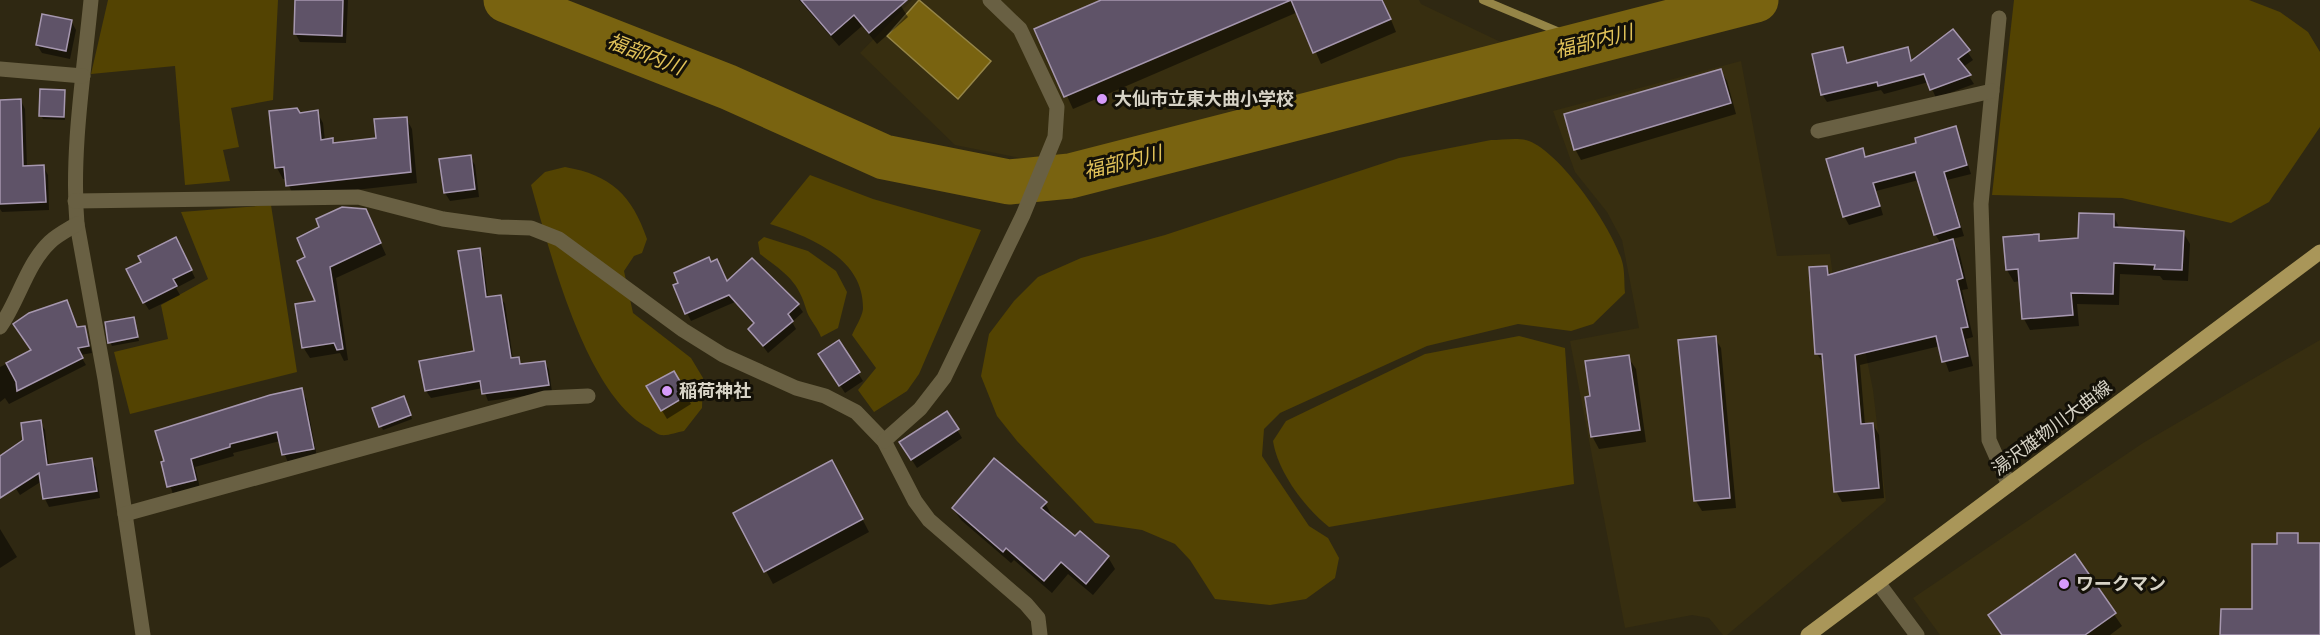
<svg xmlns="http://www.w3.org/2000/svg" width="2320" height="635" font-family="'Varela Round','Noto Sans JP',sans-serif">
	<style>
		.built { fill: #372e10 }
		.green { fill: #534302 }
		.water { fill: #796310; stroke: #958547; stroke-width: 1.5 }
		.shadow { fill: #0007 }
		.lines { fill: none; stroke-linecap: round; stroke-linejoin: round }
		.stream { stroke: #958547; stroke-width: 8 }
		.river { stroke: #796310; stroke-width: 45 }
		.building { fill: #5f5368; stroke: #a697af; stroke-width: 1.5 }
		.street { stroke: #696043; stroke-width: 15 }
		.primary { stroke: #a99659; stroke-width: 15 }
		.poi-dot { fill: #d69bfa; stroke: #141108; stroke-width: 2 }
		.labels { text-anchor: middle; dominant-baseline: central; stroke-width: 6; stroke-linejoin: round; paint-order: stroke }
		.poi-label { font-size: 18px; font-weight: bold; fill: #d7d3c6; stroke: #141108; text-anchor: start }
		.street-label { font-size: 18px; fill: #d7d3c6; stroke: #141108 }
		.water-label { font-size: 20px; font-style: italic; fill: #e1c259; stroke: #141108 }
	</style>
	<rect width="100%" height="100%" fill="#2f2812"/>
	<!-- built -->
	<g class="built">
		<polygon points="912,0 1419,0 1421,4 1507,45 1045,163 955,145 860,53"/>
		<polygon points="1741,61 1777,256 1830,254 1837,306 1856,304 1873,390 1886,501 1727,635 1723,635 1709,618 1692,615 1625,628 1570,341 1639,328 1622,240 1607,212 1575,172 1553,111"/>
		<polygon points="2320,340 2320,635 1940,635 1913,598 2143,443"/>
	</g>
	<!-- green -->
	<g class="green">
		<polygon points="108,0 278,0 273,100 231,108 239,147 223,150 230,181 185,185 175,66 91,74"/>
		<polygon points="2014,0 2249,0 2280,12 2308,32 2320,52 2320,127 2269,202 2231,223 2122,198 1992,195"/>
		<path d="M1491,140C1502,140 1519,137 1529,141C1562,154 1612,228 1622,261C1625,271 1624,283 1625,293L1593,324L1571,331L1518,324L1427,346L1280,413L1264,429L1262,456L1309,526L1328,538L1339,558L1335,578L1306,599L1270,605L1215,599L1190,560L1175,544L1142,530L1095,523L1017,441L997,416L981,376L989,334L1014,301L1038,277L1081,258L1165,235L1399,158Z"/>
		<path d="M565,167C611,175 632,195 647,239L642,253L634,256L624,271L633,313L691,358L703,378L702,408L684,431C677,432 668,436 661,435C656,434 650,428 645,426C584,389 550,252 531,185L545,172Z"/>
		<path d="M810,175L873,199L981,230L919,374L907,391L874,412L858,390L876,368L852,335C855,328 862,317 863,309C864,258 810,237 770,224Z"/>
		<polygon points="271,205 297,372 130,414 114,352 168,339 161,305 208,279 181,212"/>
		<path d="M764,237L808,251L836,271L847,292L838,328L821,337C818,328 810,320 807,312C798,280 786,274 760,254L758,242Z"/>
		<path d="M1519,336L1565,348L1574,484L1329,527C1304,507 1278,472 1273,441L1286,421L1425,354Z"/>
	</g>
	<!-- water -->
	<polygon class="water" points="919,0 991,61 958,99 887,36"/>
	<!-- shadow -->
	<g class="shadow">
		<polygon points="297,0 348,0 346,43 300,42 295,33"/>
		<polygon points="799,0 897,0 908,17 877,44 862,26 839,46"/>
		<polygon points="1105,0 1383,0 1396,32 1321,64 1298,12 1073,109 1036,29"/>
		<polygon points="71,21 76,30 70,59 42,53 37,45"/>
		<polygon points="1953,31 1973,60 1963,67 1974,84 1936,98 1929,82 1884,94 1881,90 1827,102 1822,94 1843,48 1849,64 1907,49 1913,62"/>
		<polygon points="1721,71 1727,81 1736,114 1581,160 1575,149"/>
		<polygon points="64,92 65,120 43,119 41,115"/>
		<polygon points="0,101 21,101 25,109 27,167 43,166 48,175 49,210 2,212 0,209"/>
		<polygon points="271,112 317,112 323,123 325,141 332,140 334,145 377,140 406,118 412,129 417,183 294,197 286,179 283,179 277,168"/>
		<polygon points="1956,128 1971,174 1947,180 1964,236 1952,239 1959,251 1968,289 1962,290 1973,337 1966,339 1973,366 1949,372 1940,346 1860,365 1865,425 1873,424 1879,435 1884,498 1842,502 1836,491 1824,364 1817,354 1827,268 1831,275 1941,244 1935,234 1919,180 1876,191 1883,215 1849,225 1844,216 1862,150 1867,158 1918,144"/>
		<polygon points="470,157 475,165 479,197 450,201 445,193"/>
		<polygon points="2113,215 2120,229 2183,232 2190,244 2188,281 2163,280 2160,276 2120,274 2119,305 2077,304 2079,326 2030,330 2024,319 2021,281 2014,282 2007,270 2004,238 2038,235 2042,243 2080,239"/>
		<polygon points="371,222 386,255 336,278 348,360 344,361 340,353 310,358 303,347 317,302 307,258 321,228"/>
		<polygon points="180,247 195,278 176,288 180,295 149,310 144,302"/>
		<polygon points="479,249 483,257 488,298 500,297 505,304 513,359 518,359 522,366 545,362 549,370 552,392 488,401 483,388 431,398 426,391 421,362 476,352"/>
		<polygon points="727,282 798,305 803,312 792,322 796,329 768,353 750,329 754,325 735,302 691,321 687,313"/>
		<polygon points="133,319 139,341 112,346 110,342"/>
		<polygon points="85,327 92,353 80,355 86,365 9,404 5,398 0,402 0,367"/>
		<polygon points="1715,338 1721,348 1736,508 1702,511 1696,501"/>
		<polygon points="1628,357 1636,369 1646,442 1599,449 1592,436 1592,398"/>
		<polygon points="825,362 858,373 863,381 845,393"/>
		<polygon points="673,373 691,404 667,419 648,387"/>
		<polygon points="301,390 306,399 317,457 288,463 280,441 233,453 234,456 195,467 200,488 173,494 163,463"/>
		<polygon points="405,402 412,419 383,430 374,409"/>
		<polygon points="947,413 962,438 917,468 901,443"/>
		<polygon points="40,422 45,430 49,467 91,460 96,468 100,498 49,507 45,499 42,481 20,495 0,464 0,458 25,440"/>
		<polygon points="839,474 869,532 773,584 735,514"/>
		<polygon points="1045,503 1052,516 1051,518 1075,539 1108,557 1115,569 1093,595 1068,574 1052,593 1014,560 1011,563 961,520 953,508"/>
		<polygon points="0,529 17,557 0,568"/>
		<polygon points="2074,556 2122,626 2110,635 2002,635"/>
	</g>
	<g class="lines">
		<!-- stream -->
		<polyline class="stream" points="1483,0 1588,44"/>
		<!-- river -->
		<polyline class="river" points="506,0 728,87 884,157 1009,182 1070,176 1756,0"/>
	</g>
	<!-- building -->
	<g class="building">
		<polygon points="295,0 343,0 342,36 294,34"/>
		<polygon points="801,0 907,0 869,33 854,15 831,35"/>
		<polygon points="1101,0 1382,0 1391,19 1313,53 1291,0 1064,97 1034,29"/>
		<polygon points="42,14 72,20 66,51 36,45"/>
		<polygon points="1953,29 1970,50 1958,59 1971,75 1930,90 1924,74 1878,86 1877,82 1821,95 1812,54 1843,47 1847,63 1908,47 1911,61"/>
		<polygon points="1721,69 1731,103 1574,150 1564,114"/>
		<polygon points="40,89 65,90 64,117 39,116"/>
		<polygon points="21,99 23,166 44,165 46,202 0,204 0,100"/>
		<polygon points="297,108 300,113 318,110 321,140 333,138 333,143 376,138 374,119 407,117 411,172 286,186 284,167 275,168 269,111"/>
		<polygon points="1956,126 1967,165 1944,172 1960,227 1934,235 1915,172 1873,183 1880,206 1843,217 1826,159 1863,148 1865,157 1916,143 1915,138"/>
		<polygon points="471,155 475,189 444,193 439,159"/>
		<polygon points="342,207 366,209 381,243 330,267 343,349 337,350 334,343 302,348 295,304 315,301 297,261 305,257 297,238 319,227 316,219"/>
		<polygon points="2079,213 2114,214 2114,227 2184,231 2182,270 2154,269 2155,265 2114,263 2113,294 2071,293 2073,315 2022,319 2018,269 2006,270 2003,237 2039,234 2039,241 2078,238"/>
		<polygon points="176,237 192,270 173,279 177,286 143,303 126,269 141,262 138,256"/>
		<polygon points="1953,239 1963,278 1957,280 1968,327 1961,328 1968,356 1942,362 1936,336 1855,355 1861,424 1873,423 1879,488 1834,492 1822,354 1815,354 1809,267 1827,266 1828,275"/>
		<polygon points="480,248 486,297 501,295 511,358 519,357 520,364 545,361 549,385 482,394 480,381 425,391 419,361 474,351 458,251"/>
		<polygon points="709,257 711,262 717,259 727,281 752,258 799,304 788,314 793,321 763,346 748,329 754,323 729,295 685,314 673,285 678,283 674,273"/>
		<polygon points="67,300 77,327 85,326 89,346 78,348 83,358 17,391 16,382 6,363 31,350 13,324 29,313"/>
		<polygon points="134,317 138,337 108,343 105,322"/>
		<polygon points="1716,336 1730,498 1694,501 1678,340"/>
		<polygon points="839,340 860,372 839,386 818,354"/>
		<polygon points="1629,355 1640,430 1591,437 1585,397 1590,396 1585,361"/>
		<polygon points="674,371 688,395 661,411 646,386"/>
		<polygon points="302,388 314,449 282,455 277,432 230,444 230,447 191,459 196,480 167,487 161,462 164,461 155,431 270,395"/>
		<polygon points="404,396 411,415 379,427 372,408"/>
		<polygon points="947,411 959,429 911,460 899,442"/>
		<polygon points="41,420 47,465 92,458 97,491 43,499 39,473 0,498 0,456 23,440 21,423"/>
		<polygon points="994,458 1047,502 1041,508 1075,536 1080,531 1109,556 1086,584 1061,562 1044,581 1006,548 1003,552 952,508"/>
		<polygon points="832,460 863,519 764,572 733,513"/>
		<polygon points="2277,533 2298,533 2298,543 2320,543 2320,635 2220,635 2221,609 2252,609 2252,544 2277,544"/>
		<polygon points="2075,554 2116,613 2085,635 2002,635 1988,615"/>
	</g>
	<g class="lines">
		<!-- street -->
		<g class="street">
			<path d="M91,0C84,72 71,152 77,224L105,379L143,635"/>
			<polyline points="1999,18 1981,204 1989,440 2009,485"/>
			<polyline points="0,69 83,76"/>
			<polyline points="1818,131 1992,91"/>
			<polyline points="75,201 358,197 443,219 500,227 531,228 559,239 683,330 723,355 796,388 825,396 856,412 884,441 915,501 929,520 1026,604 1038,618 1040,635"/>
			<path d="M0,327C19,300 26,265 50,242C57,235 69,229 77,224"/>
			<polyline points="884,441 920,409 944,378 1023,215 1055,137 1057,107 1020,29 990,0"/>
			<polyline points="125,514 545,398 588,396"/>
			<polyline points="1879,584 1917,635"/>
		</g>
		<!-- primary -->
		<polyline class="primary" points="1808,635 2320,252"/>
	</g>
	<!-- markers -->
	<g class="poi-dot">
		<circle cx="1102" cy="99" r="6"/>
		<circle cx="667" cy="391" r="6"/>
		<circle cx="2064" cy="584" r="6"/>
	</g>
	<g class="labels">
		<!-- poi labels -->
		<g class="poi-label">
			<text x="1114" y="99">大仙市立東大曲小学校</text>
			<text x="679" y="391">稲荷神社</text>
			<text x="2076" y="584">ワークマン</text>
		</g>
		<!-- street labels -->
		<g class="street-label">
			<text transform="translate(2052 428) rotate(-37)">湯沢雄物川大曲線</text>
		</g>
		<!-- water labels -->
		<g class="water-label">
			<text transform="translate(1594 42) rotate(-14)">福部内川</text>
			<text transform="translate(645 55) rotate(21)">福部内川</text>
			<text transform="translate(1123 163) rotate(-14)">福部内川</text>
		</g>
	</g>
</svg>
